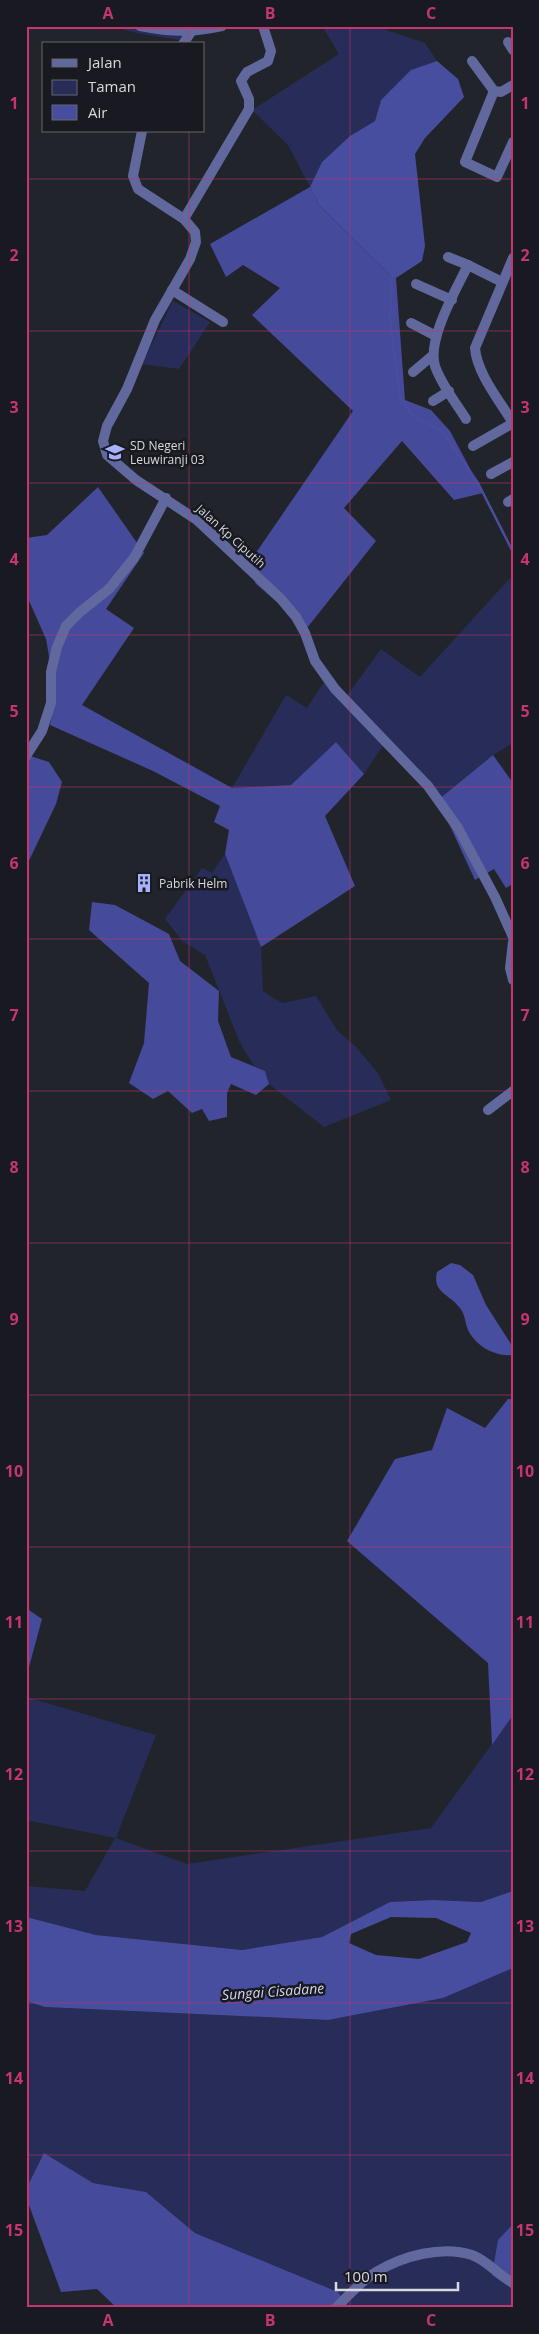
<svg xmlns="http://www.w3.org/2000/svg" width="539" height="2334" font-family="'Open Sans',sans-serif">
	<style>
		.green { fill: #282c58 }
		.forest { fill: #454a9b }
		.water { fill: #484e9f; fill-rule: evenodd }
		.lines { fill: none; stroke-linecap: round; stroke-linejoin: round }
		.stream { stroke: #484e9f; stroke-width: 2.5 }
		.minor { stroke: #61689e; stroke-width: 10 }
		.grid { fill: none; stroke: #c5356f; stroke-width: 1; stroke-opacity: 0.55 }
		.labels { text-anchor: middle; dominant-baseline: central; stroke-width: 5; stroke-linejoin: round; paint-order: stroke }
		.poi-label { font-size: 12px; fill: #d8d9de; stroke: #191a21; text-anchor: start }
		.street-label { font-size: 12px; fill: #d8d9de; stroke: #191a21 }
		.water-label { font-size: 14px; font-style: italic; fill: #d3d7ee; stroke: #191a21 }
		.neatline { fill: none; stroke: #c5356f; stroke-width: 2 }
		.grid-label { font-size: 16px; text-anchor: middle; font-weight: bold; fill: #c5356f }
	</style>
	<rect width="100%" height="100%" fill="#22242b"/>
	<!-- green -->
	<g class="green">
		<polygon points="113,26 214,26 179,40 136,33"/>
		<polygon points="322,26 375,26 425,43 437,61 411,71 381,100 375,121 350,136 322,162 310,187 288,145 252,110 339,54"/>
		<polygon points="173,301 210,322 179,369 142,364"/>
		<polygon points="510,578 513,582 513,743 493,755 438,800 384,744 364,774 336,742 291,785 232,788 286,695 307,708 324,682 343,701 381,649 420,677"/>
		<polygon points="225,854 261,947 263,991 282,1003 316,996 337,1030 357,1048 378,1073 391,1100 324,1127 269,1084 265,1071 254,1066 240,1043 205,955 183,942 165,919 202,868 212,873"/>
		<polygon points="26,1697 156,1735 116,1838 187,1864 431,1828 513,1715 513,1891 481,1902 433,1900 390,1902 322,1937 242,1950 96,1935 26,1917 26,1886 85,1891 115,1838 26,1820 26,1742 29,1738"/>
		<polygon points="513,1968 513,2308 349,2308 338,2292 195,2233 146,2192 93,2183 44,2153 26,2189 26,2001 45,2007 328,2020 443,1998"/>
	</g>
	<!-- forest -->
	<g class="forest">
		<polygon points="310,187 319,205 392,277 396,278 405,400 431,410 450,431 483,493 454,500 402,441 344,508 376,541 307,628 256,584 247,566 353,411 252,315 280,288 243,265 226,277 210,244"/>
		<polygon points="98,487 144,553 106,609 134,628 82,705 232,788 291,785 336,742 364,774 325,816 355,886 261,947 225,854 229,830 214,822 220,806 153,771 50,725 56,696 46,639 26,594 26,538 47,535"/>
		<polygon points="27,755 49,762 62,782 56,804 26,867"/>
		<polygon points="493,755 513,783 513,884 506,888 494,869 475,880 438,800"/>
		<polygon points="92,902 115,905 169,934 180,961 219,991 218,1021 231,1057 265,1071 269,1084 256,1095 231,1084 227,1093 227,1117 209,1121 202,1109 192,1113 168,1091 153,1099 129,1083 144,1043 149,983 89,930"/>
		<polygon points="508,1399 513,1399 513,1715 492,1745 488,1663 347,1541 395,1459 432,1450 447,1408 485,1428"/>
		<polygon points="26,1608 42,1619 26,1678"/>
		<polygon points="44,2153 93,2183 146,2192 195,2233 338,2292 349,2308 268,2306 265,2308 117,2308 97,2289 61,2292 26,2197 26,2189"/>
		<polygon points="513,2224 513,2289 492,2275 498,2240"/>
	</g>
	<!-- water -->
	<g class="water">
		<polygon points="437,61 458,79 464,97 425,138 415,154 425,246 422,261 396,278 392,277 319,205 310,187 322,162 350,136 375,121 381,100 411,70"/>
		<path d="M451,1263L460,1265L473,1275L486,1305L511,1344L513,1355C495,1357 476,1346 468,1330C465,1323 465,1314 460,1308C450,1294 432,1293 437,1272Z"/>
		<path d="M513,1891V1968L443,1998L328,2020L45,2007L26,2001V1917L96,1935L242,1950L322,1937L390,1902L433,1900L481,1902ZM391,1917L436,1918L471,1933L467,1942L419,1959L376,1955L349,1943L351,1934Z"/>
	</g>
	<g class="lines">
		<!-- stream -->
		<polyline class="stream" points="392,277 390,320 400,397 412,415 442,431 478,483 513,552"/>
		<!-- minor -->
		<g class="minor">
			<path d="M140,26C172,32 189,33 222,26"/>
			<polyline points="508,42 513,50"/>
			<polyline points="183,44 191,32"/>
			<polyline points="472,61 494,91 501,92 513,85"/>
			<polyline points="494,91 465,162 497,177 513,142"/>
			<polyline points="142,131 133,176 138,189 184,219 195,232 196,242 190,259 155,320 127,389 107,426 103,441 107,455 136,480 197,520 281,599 296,617 305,633 315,661 335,689 428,786 458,828 495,897 513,937"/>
			<polyline points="184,219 249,109 249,99 241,81 247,72 268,61 271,51 263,26"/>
			<polyline points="448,257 468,265"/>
			<path d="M513,258L475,348C477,374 500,401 513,423"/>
			<polyline points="416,284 452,300"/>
			<polyline points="172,290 223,322"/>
			<polyline points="411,323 436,336"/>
			<polyline points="413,372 432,356"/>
			<polyline points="433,401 449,391"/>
			<path d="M466,419C456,403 441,384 435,366C427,339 456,290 468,265L502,282"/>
			<polyline points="473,446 513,423"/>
			<polyline points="491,474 513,462"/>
			<polyline points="508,502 513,499"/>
			<polyline points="26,756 42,731 51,703 51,672 57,647 66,626 80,612 109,589 134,558 166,498"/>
			<polyline points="513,942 510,968 513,980"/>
			<polyline points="488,1110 513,1091"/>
			<path d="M336,2308C349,2295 361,2281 376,2272C403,2256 442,2245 472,2255C488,2261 498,2275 513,2283"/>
		</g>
	</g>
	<!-- grid -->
	<path class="grid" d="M189,26V44M350,26V2308M189,131V2308M26,179H513M26,331H513M26,483H513M26,635H513M26,787H513M26,939H513M26,1091H513M26,1243H513M26,1395H513M26,1547H513M26,1699H513M26,1851H513M26,2003H513M26,2155H513"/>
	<!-- icons -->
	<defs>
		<g id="school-bare" transform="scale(1.5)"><path d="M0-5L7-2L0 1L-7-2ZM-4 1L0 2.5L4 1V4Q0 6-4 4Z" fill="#a6b1fc" stroke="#191a21" stroke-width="2.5" paint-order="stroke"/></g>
		<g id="building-bare" transform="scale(1.5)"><path d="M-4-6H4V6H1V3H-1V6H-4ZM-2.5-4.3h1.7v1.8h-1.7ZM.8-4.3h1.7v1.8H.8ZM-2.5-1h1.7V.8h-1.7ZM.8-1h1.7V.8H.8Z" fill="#a6b1fc" stroke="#191a21" stroke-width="2.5" paint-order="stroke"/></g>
	</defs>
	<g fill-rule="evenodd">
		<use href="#school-bare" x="115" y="452"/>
		<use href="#building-bare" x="144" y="883"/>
	</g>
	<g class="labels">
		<!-- poi labels -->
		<g class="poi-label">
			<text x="130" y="445">SD Negeri<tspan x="130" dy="14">Leuwiranji 03</tspan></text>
			<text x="159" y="883">Pabrik Helm</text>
		</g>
		<!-- street labels -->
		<g class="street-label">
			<text transform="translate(231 536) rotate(42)">Jalan Kp Ciputih</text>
		</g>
		<!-- water labels -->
		<g class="water-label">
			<text transform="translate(273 1991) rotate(-4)">Sungai Cisadane</text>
		</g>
	</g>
	<!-- border -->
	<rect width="539" height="2334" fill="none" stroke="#191a21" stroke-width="55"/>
	<!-- legend -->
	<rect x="42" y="42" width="162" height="90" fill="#191a21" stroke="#65666d"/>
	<rect x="52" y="59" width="25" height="8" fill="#61689e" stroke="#65666d"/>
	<text x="88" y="68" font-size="15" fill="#d8d9de">Jalan</text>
	<rect x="52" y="80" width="25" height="15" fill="#282c58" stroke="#65666d"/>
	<text x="88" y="92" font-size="15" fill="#d8d9de">Taman</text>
	<rect x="52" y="105" width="25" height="15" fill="#484e9f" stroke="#65666d"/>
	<text x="88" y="118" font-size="15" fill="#d8d9de">Air</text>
	<!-- scale -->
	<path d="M336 2282v8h122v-8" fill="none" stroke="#d8d9de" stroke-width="2.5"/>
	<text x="344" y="2282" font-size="15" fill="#d8d9de" stroke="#191a21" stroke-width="4" paint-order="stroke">100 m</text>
	<rect x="28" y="28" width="484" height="2278" class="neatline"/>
	<g class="grid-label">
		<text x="108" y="19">A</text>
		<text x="270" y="19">B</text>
		<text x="431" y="19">C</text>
		<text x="14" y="109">1</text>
		<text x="525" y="109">1</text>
		<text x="14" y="261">2</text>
		<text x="525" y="261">2</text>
		<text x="14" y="413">3</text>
		<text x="525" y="413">3</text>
		<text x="14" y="565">4</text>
		<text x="525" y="565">4</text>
		<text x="14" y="717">5</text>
		<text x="525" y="717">5</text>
		<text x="14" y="869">6</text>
		<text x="525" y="869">6</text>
		<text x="14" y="1021">7</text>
		<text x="525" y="1021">7</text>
		<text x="14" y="1173">8</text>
		<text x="525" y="1173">8</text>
		<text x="14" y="1325">9</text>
		<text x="525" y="1325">9</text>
		<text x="14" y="1477">10</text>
		<text x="525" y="1477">10</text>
		<text x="14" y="1628">11</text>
		<text x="525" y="1628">11</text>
		<text x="14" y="1780">12</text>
		<text x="525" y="1780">12</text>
		<text x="14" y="1932">13</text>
		<text x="525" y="1932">13</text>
		<text x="14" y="2084">14</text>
		<text x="525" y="2084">14</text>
		<text x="14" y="2236">15</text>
		<text x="525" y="2236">15</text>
		<text x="108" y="2326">A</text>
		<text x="270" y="2326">B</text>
		<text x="431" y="2326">C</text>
	</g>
</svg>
